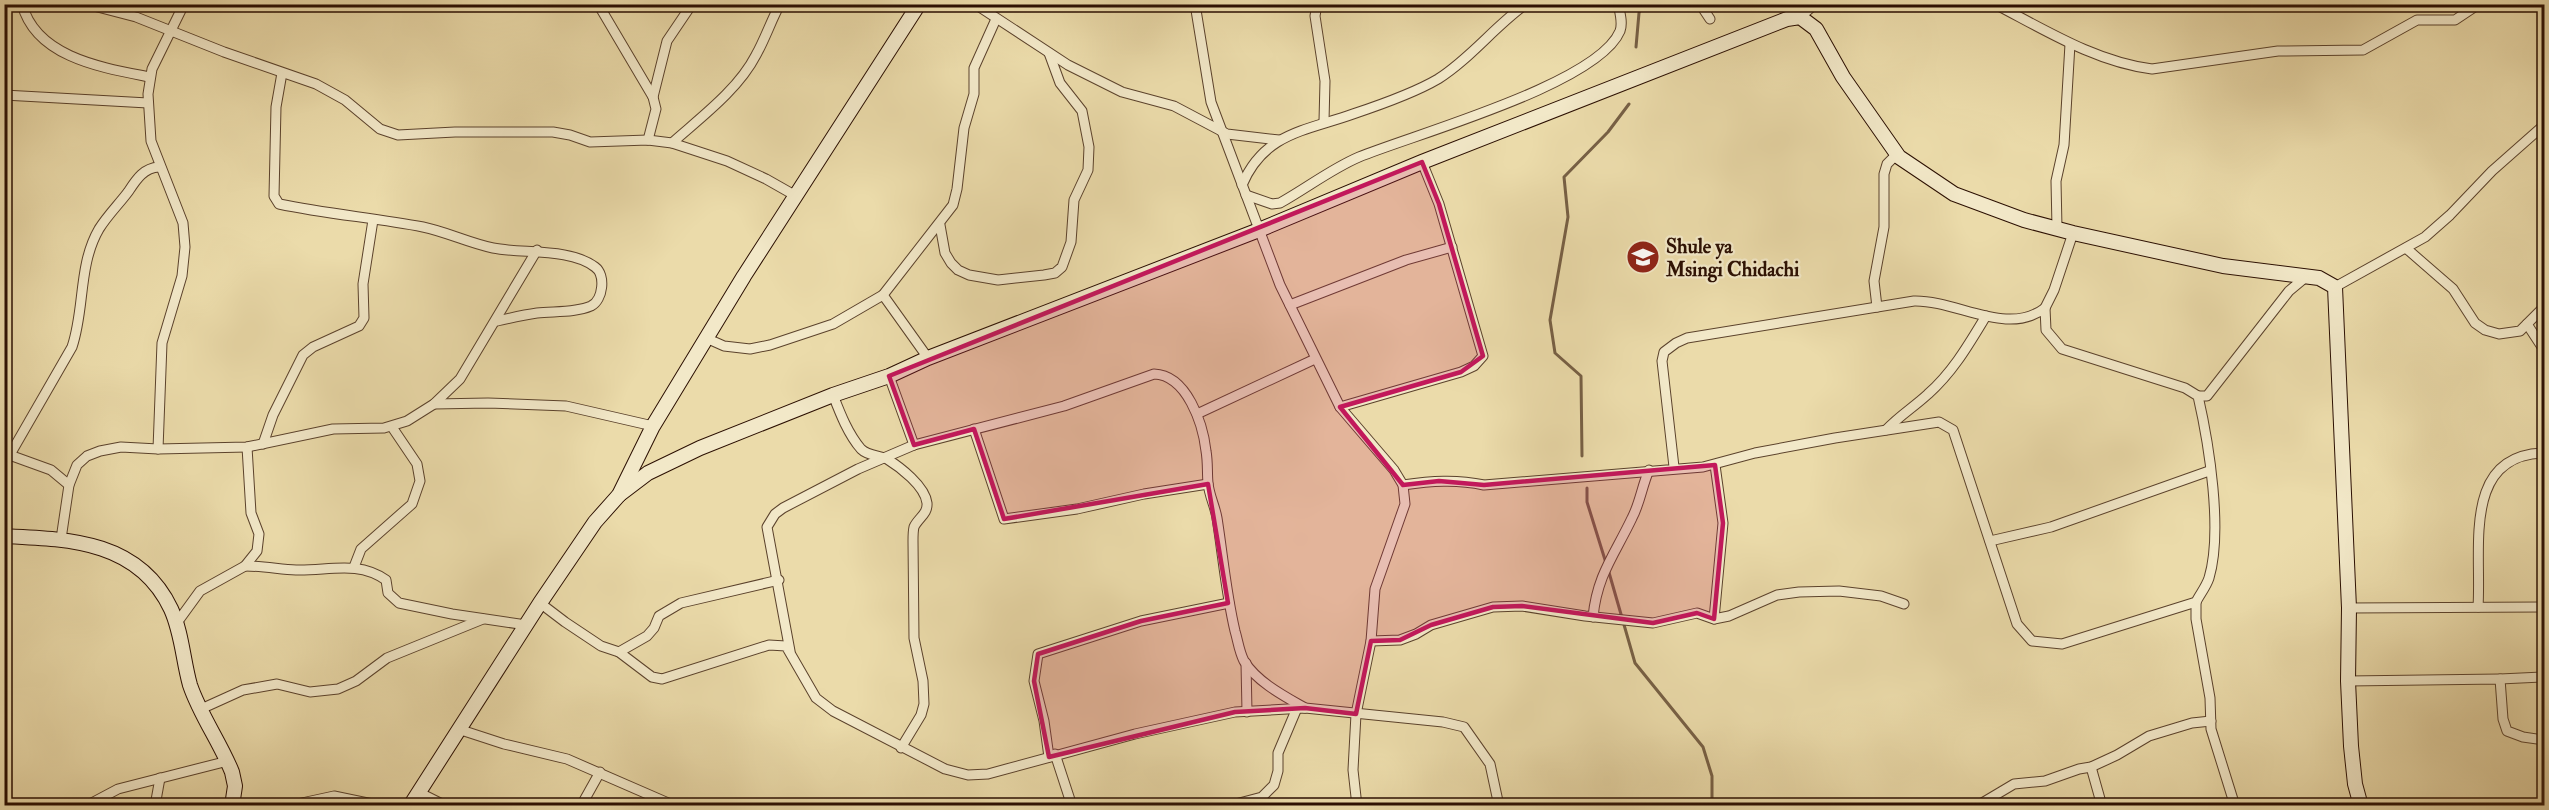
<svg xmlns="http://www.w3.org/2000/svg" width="2549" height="810" font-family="'IM FELL Double Pica',serif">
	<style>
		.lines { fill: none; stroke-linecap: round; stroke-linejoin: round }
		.stream { stroke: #776045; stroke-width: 3 }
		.street-casing { stroke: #5b422c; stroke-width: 11 }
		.secondary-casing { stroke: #2b0f02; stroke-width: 16 }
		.street { stroke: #f2e8c8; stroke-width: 9 }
		.secondary { stroke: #f2e8c8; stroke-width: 14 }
		.marked { fill: #c2185b; fill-opacity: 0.2; stroke: #c2185b; stroke-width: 4.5; stroke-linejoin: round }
		.labels { text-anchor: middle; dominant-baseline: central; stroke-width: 4.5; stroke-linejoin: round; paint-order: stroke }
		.poi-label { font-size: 20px; font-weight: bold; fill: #2b0f02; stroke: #f2e8c8; text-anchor: start }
	</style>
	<rect width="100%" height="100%" fill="#ebdbaa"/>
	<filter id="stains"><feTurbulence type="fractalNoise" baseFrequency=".00333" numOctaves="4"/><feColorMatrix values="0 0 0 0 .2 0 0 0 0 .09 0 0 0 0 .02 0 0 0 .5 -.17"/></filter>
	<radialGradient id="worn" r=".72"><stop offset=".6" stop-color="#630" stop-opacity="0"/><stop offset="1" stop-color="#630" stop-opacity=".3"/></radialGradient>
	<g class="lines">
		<!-- stream -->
		<g class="stream">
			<polyline points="1636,47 1639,13 1643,4"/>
			<polyline points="1582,456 1581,376 1555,353 1550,320 1568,217 1564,177 1608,132 1629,104"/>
			<polyline points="1587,488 1587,502 1606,563"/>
			<polyline points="1608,569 1635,663 1703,747 1712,776 1712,806"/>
		</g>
		<!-- street casing -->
		<g class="street-casing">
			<g id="street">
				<path d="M22,4C36,58 104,68 150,77"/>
				<polyline points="86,4 136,17 224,52 316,84 345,100 380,129 398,135 455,132 553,132 570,135 590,142 648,140 672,143 727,161 766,179 796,196"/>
				<polyline points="598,4 653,97 656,109 648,140"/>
				<polyline points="975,4 1068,65 1122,92 1174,106 1227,134 1279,140"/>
				<polyline points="1195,4 1211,102 1280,285 1340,407 1394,470 1403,485 1405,504 1375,589 1371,641 1356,714 1353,770 1357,806"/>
				<polyline points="1317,4 1315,16 1325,81 1324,121"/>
				<polyline points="1700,4 1710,19"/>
				<path d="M1995,4C2045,30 2096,62 2152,69L2278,51L2363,50L2417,20H2455L2479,4"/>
				<polyline points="1800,17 1815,4"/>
				<path d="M282,73L276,107L274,196L279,204C327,214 376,218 423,227C447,232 469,243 493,248C523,254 570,248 595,267C606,275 603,300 591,306C575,313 553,311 537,313C523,315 510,318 497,321"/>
				<polyline points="4,95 148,103"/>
				<polyline points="653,97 667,41 692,4"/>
				<path d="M672,143C700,118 738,90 756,55C765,39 771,21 780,4"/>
				<path d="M1242,185C1264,133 1305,131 1353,114C1377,106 1416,92 1438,79C1470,59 1495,26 1526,4"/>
				<path d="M1246,195L1272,204L1280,203C1307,188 1331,169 1359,157C1415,134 1598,84 1620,31C1623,23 1620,13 1618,4"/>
				<polyline points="940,225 945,253 951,263 958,270 969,275 998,280 1044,275 1055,273 1062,267 1071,242 1074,200 1088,170 1089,147 1082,111 1060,83 1049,53"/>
				<polyline points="2057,228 2056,181 2064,145 2070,44"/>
				<polyline points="2407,249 2453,289 2475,323 2485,330 2499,334 2520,331 2544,307"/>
				<polyline points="2335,287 2425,237 2450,215 2492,171 2544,125"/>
				<polyline points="883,295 928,358"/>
				<polyline points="1290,305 1406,260 1452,247"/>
				<polyline points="1877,307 1874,281 1884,227 1884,174 1887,164 1897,154"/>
				<polyline points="2045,308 2054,290 2073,233"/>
				<polyline points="2527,324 2544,350"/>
				<polyline points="706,338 724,346 750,349 770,345 833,324 883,295 953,205 957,189 964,128 974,94 974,68 996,19"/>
				<polyline points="889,376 914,445"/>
				<path d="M833,395C840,413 848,434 861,449C868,456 878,455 887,459C900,467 925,486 927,503C928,514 918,518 914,527C913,531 913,537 913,541L914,638L923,681L924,704L921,715L901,748"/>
				<polyline points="2198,396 2207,396 2289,291 2307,276"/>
				<polyline points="434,404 488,403 566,406 653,426"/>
				<polyline points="1340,407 1461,372 1474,366 1483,356 1439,204 1422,162"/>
				<polyline points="1197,414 1315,359"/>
				<polyline points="974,429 1004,519 1077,509 1144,494 1208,484"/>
				<path d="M1886,430C1899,416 1914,407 1928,394C1953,372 1969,344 1986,316"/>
				<polyline points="263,444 273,415 303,355 313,347 359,326 364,318 363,284 373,220"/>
				<polyline points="158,449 162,343 182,276 185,247 183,223 151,141 148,94 152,69 184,4"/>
				<polyline points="4,453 51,470 69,485"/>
				<path d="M4,465L72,347C85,309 78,265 99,229C107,216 119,204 128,192C136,180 143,168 159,167"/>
				<path d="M1403,485C1431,481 1456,479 1484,485L1703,467L1755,453L1835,438L1939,422L1953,430L2017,624L2032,641L2062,644L2196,602C2200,594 2206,587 2209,578C2223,531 2209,444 2198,396L2185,388L2062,349L2046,330L2045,308C2007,337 1957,300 1914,301L1687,338L1676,343L1664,352L1662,361L1674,467"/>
				<polyline points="61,539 69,485 77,465 87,456 100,451 121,447 158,449 247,447 333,429 384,428 407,421 434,404 460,379 537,250"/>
				<polyline points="1990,541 2051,527 2209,471"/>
				<path d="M245,566C262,566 279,569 296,570C328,571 358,560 386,580L388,593L399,603L452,614L526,625"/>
				<polyline points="354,567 361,549 412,504 420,481 417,464 392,427"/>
				<polyline points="2196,602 2196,619 2210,698 2211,729 2235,806"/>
				<polyline points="540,603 565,622 601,646 619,652 652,677 662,679 769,645 786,646 816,698 833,711 945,769 968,775 988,774 1135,734 1235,712 1305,708 1443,722 1464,727 1490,764 1499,806"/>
				<path d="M2478,607C2482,550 2461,455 2544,453"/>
				<polyline points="2349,608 2544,607"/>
				<path d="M1593,617C1597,575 1615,554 1632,518C1640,503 1642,486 1649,470"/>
				<polyline points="1714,619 1723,523 1715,465"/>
				<polyline points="176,624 200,591 245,566 257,551 259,534 251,513 247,447"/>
				<polyline points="1371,641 1400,640 1416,634 1431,625 1493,607 1522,606 1585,616 1653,623 1697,613 1714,619 1729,616 1777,595 1799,592 1839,591 1881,596 1904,604"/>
				<path d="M790,651L767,527L775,514L783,508L858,469L914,445L1064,406L1154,374C1187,375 1203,424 1206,451C1208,462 1207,473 1208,483C1209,495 1215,506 1217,518C1223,556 1226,593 1235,631C1238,641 1239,651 1244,661C1257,682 1284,696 1305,708"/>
				<polyline points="619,652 647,636 654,628 659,616 681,603 779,580"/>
				<polyline points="1246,663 1247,712"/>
				<polyline points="2500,679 2544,677"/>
				<polyline points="2348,681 2500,679 2503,719 2507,731 2523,737 2544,740"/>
				<polyline points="201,709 243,690 277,684 310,692 338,689 356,681 387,658 483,619"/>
				<polyline points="458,729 504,744 567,759 675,806"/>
				<polyline points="1055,754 1072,806"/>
				<polyline points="1049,757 1044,721 1034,681 1038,654 1141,621 1229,603"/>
				<polyline points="2091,767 2102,806"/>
				<polyline points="418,792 446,806"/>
				<polyline points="86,806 118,789 228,761"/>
				<polyline points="155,806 160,778"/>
				<polyline points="288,806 334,796 382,806"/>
				<polyline points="581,806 600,772"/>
				<polyline points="1228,806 1262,797 1274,785 1278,771 1278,753 1297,708"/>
				<polyline points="1977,806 2014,784 2045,781 2079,769 2091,767 2117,755 2149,736 2192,723 2211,721"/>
			</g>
		</g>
		<!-- secondary casing -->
		<g class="secondary-casing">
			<g id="secondary">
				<polyline points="619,495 648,473 700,448 833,395 889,376 928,358 1259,230 1422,162 1787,19 1800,17 1816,29 1843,77 1899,157 1954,194 2024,220 2073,233 2223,266 2319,278 2335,287 2349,608 2348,681 2351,746 2355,784 2361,806"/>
				<path d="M4,536C70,539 139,541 171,609C182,633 183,660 190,685C200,715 220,742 232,772L235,786L232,806"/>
				<polyline points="410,806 540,603 595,522 619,495 653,426 744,276 919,4"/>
			</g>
		</g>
		<!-- street -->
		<use href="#street" class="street"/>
		<!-- secondary -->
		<use href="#secondary" class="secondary"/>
	</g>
	<!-- marked area -->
	<path class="marked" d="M1422,162L1439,204L1483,356L1461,372L1340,407L1403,485L1439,481L1484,485L1715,465L1723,523L1714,619L1697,613L1653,623L1522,606L1493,607L1431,625L1400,640L1371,641L1356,714L1305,708L1235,712L1049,757L1034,681L1038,654L1141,621L1228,603L1208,484L1004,519L974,429L914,445L889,376Z"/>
	<!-- icons -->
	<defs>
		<g id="school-disc" transform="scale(1.725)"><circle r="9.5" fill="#8f2418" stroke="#f2e8c8"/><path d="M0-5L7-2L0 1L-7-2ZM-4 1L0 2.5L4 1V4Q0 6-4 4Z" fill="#fff"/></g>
	</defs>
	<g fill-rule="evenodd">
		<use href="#school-disc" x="1643" y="257"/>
	</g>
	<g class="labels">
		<!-- poi labels -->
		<g class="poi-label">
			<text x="1666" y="246">Shule ya<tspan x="1666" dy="23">Msingi Chidachi</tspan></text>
		</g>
	</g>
	<!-- margin -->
	<rect width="2549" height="810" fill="none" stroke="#ebdbaa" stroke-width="24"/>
	<rect x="6" y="6" width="2537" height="798" fill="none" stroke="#2b0f02" stroke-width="3"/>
	<rect x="12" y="12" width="2525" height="786" fill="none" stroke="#2b0f02" stroke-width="1.5"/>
	<rect width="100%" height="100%" filter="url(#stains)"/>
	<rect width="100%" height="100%" fill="url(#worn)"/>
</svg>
